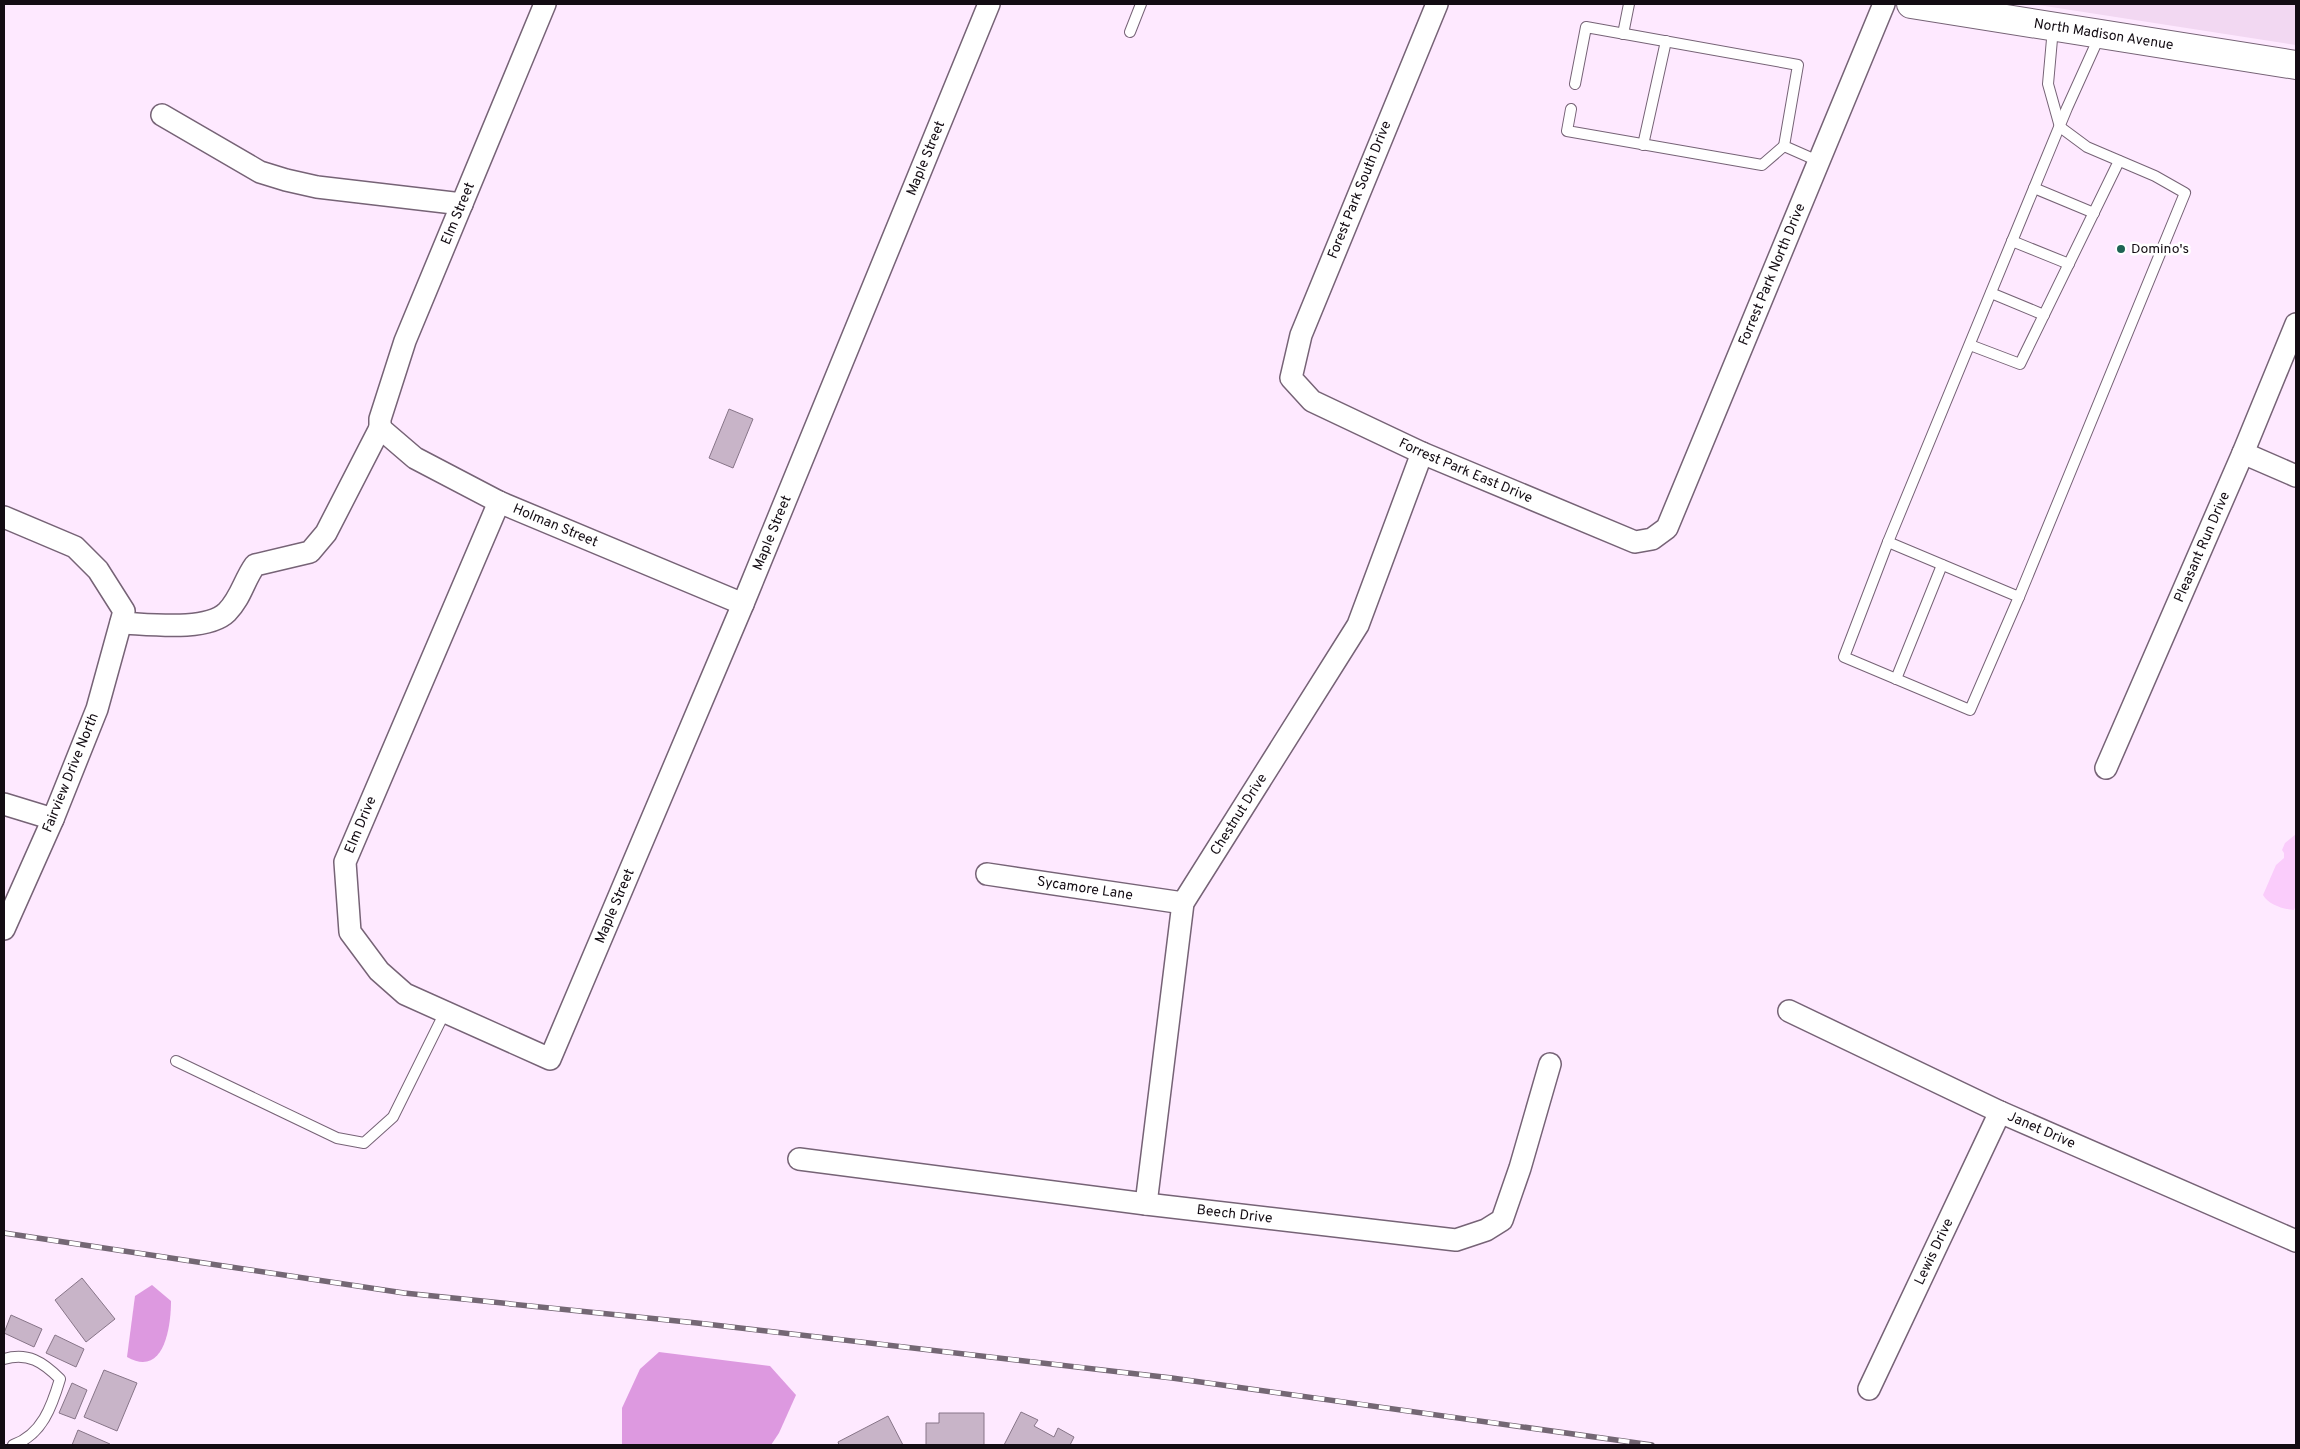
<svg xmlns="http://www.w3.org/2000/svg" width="2300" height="1449" font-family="Overpass,sans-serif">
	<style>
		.built { fill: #f2d8f2 }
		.green { fill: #faccfb }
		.water { fill: #dd99e0 }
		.building { fill: #c8b4c8; stroke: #877588 }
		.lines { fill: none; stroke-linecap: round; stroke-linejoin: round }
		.service-casing { stroke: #766376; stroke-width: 12 }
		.minor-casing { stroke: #766376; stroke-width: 24 }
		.secondary-casing { stroke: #766376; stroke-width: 30 }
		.service { stroke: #fff; stroke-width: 10 }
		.minor { stroke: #fff; stroke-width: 21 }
		.secondary { stroke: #fff; stroke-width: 28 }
		.rail-casing { stroke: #746774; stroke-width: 5.5 }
		.rail { stroke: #fff; stroke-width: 4; stroke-dasharray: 11; stroke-linecap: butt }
		.poi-dot { fill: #1e6354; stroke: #fff; stroke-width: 2 }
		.labels { text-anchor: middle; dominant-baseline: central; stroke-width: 5; stroke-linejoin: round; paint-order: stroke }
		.street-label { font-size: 14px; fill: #130c13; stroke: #fff }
		.poi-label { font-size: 14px; fill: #130c13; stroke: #fff; text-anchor: start }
	</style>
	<rect width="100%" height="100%" fill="#fee9ff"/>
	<!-- built -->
	<polygon class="built" points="2032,4 2296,4 2296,45"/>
	<!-- green -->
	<path class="green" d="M2296,834V905L2294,910C2283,909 2269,905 2263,895L2276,865L2284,858V853L2282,850L2285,843Z"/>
	<!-- water -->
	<g class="water">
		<path d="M152,1285L171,1301C171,1327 164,1378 127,1357L135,1296Z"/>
		<polygon points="659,1352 770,1366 796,1395 779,1433 771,1445 622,1445 622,1408 640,1369"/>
	</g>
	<!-- building -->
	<g class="building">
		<polygon points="729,409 753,419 733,468 709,458"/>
		<polygon points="82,1278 115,1319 86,1342 55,1300"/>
		<polygon points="11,1315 42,1329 34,1347 4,1333"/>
		<polygon points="55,1335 84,1349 76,1367 46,1353"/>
		<polygon points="104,1370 137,1383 117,1431 84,1417"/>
		<polygon points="72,1383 87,1390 75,1419 59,1413"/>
		<polygon points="1021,1412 1038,1420 1034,1426 1054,1437 1058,1428 1074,1437 1070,1445 1004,1445"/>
		<polygon points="939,1413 984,1413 984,1445 926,1445 926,1423 939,1423"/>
		<polygon points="888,1416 903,1445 839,1445 838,1442"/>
		<polygon points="78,1430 110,1444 109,1445 72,1445"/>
	</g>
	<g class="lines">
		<!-- service casing -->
		<g class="service-casing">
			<g id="service">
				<polyline points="1130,32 1141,4"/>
				<polyline points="1623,34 1629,4"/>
				<polyline points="1575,84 1586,27 1798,65 1784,146 1818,161"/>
				<polyline points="1571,109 1567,131 1762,165 1784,146"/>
				<polyline points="1643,145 1666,41"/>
				<polyline points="2034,188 2094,213"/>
				<polyline points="2012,241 2069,264"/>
				<polyline points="1991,293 2044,315"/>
				<polyline points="1970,345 2020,364 2119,161"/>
				<polyline points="1888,542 2019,597 2185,193 2155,176 2087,147 2060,127 2048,84 2053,28"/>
				<polyline points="2019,597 1970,710 1844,657 1888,542 2067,108 2100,35"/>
				<polyline points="1896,679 1942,565"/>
				<polyline points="176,1061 337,1138 364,1143 393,1117 445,1012"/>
				<path d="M4,1359C28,1352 43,1362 60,1379C52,1406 42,1435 13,1445"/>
			</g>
		</g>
		<!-- minor casing -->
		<g class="minor-casing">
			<g id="minor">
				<path id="s1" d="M1437,4L1301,335L1291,378L1312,401L1422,453L1635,542L1652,539L1667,528L1884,4"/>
				<polyline points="162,115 260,172 286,180 317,187 462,204"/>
				<path id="s2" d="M380,428V419L405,341L545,4"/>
				<path id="s3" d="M380,428L415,458L499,502L743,604"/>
				<polyline points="2243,453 2296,476"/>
				<path id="s4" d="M499,502L345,862L350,932L379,971L405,994L550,1059L743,604L989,4"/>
				<polyline points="4,517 75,547 98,570 124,611 97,709 53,819 4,929"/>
				<path d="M121,623C148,624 207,632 227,612C241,598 244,580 255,565L310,552L326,533L380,428"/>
				<path id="s5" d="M2106,768L2243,453L2296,324"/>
				<polyline points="4,804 53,819"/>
				<path id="s6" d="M987,874L1183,903"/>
				<path id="s7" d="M1789,1011L2000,1112L2296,1241"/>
				<path id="s8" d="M799,1159L1146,1204L1456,1240L1486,1230L1502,1220L1520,1168L1550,1064"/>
				<path id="s9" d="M1146,1204L1183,903L1358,625L1422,453"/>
				<path id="s10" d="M1869,1389L2000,1112"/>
			</g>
		</g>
		<!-- secondary casing -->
		<g class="secondary-casing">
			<g id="secondary">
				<path id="s11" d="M1911,4L2296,65"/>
			</g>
		</g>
		<!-- service -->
		<use href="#service" class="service"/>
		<!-- minor -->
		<use href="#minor" class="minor"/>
		<!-- secondary -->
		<use href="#secondary" class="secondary"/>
		<!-- rail casing -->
		<g class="rail-casing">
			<polyline id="rail" points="4,1233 404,1293 697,1323 1172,1378 1652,1445"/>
		</g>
		<!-- rail -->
		<use href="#rail" class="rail"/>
	</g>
	<!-- markers -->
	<circle class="poi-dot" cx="2121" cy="249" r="5"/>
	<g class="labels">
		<!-- street labels -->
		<g class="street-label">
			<text stroke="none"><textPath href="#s11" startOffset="195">North Madison Avenue</textPath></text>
			<text stroke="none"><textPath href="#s4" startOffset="1680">Maple Street</textPath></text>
			<text transform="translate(1360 190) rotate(-68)">Forest Park South Drive</text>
			<text stroke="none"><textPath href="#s2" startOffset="229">Elm Street</textPath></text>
			<text stroke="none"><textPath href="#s1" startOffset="1096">Forrest Park North Drive</textPath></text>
			<text stroke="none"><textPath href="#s1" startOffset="602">Forrest Park East Drive</textPath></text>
			<text stroke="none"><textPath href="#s3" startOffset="202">Holman Street</textPath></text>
			<text stroke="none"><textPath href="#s4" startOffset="1275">Maple Street</textPath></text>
			<text stroke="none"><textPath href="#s5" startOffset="241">Pleasant Run Drive</textPath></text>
			<text transform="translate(71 773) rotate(-68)">Fairview Drive North</text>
			<text stroke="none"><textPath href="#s9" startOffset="408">Chestnut Drive</textPath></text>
			<text transform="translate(361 825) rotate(-67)">Elm Drive</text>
			<text stroke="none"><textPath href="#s6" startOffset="99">Sycamore Lane</textPath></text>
			<text stroke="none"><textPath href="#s4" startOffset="870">Maple Street</textPath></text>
			<text stroke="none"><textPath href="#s7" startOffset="279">Janet Drive</textPath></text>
			<text stroke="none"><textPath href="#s8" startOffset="439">Beech Drive</textPath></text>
			<text stroke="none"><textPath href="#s10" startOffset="152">Lewis Drive</textPath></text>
		</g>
		<!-- poi labels -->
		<g class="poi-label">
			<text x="2131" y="249">Domino's</text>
		</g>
	</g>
	<!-- border -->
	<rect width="2300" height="1449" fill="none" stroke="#130c13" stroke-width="10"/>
</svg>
